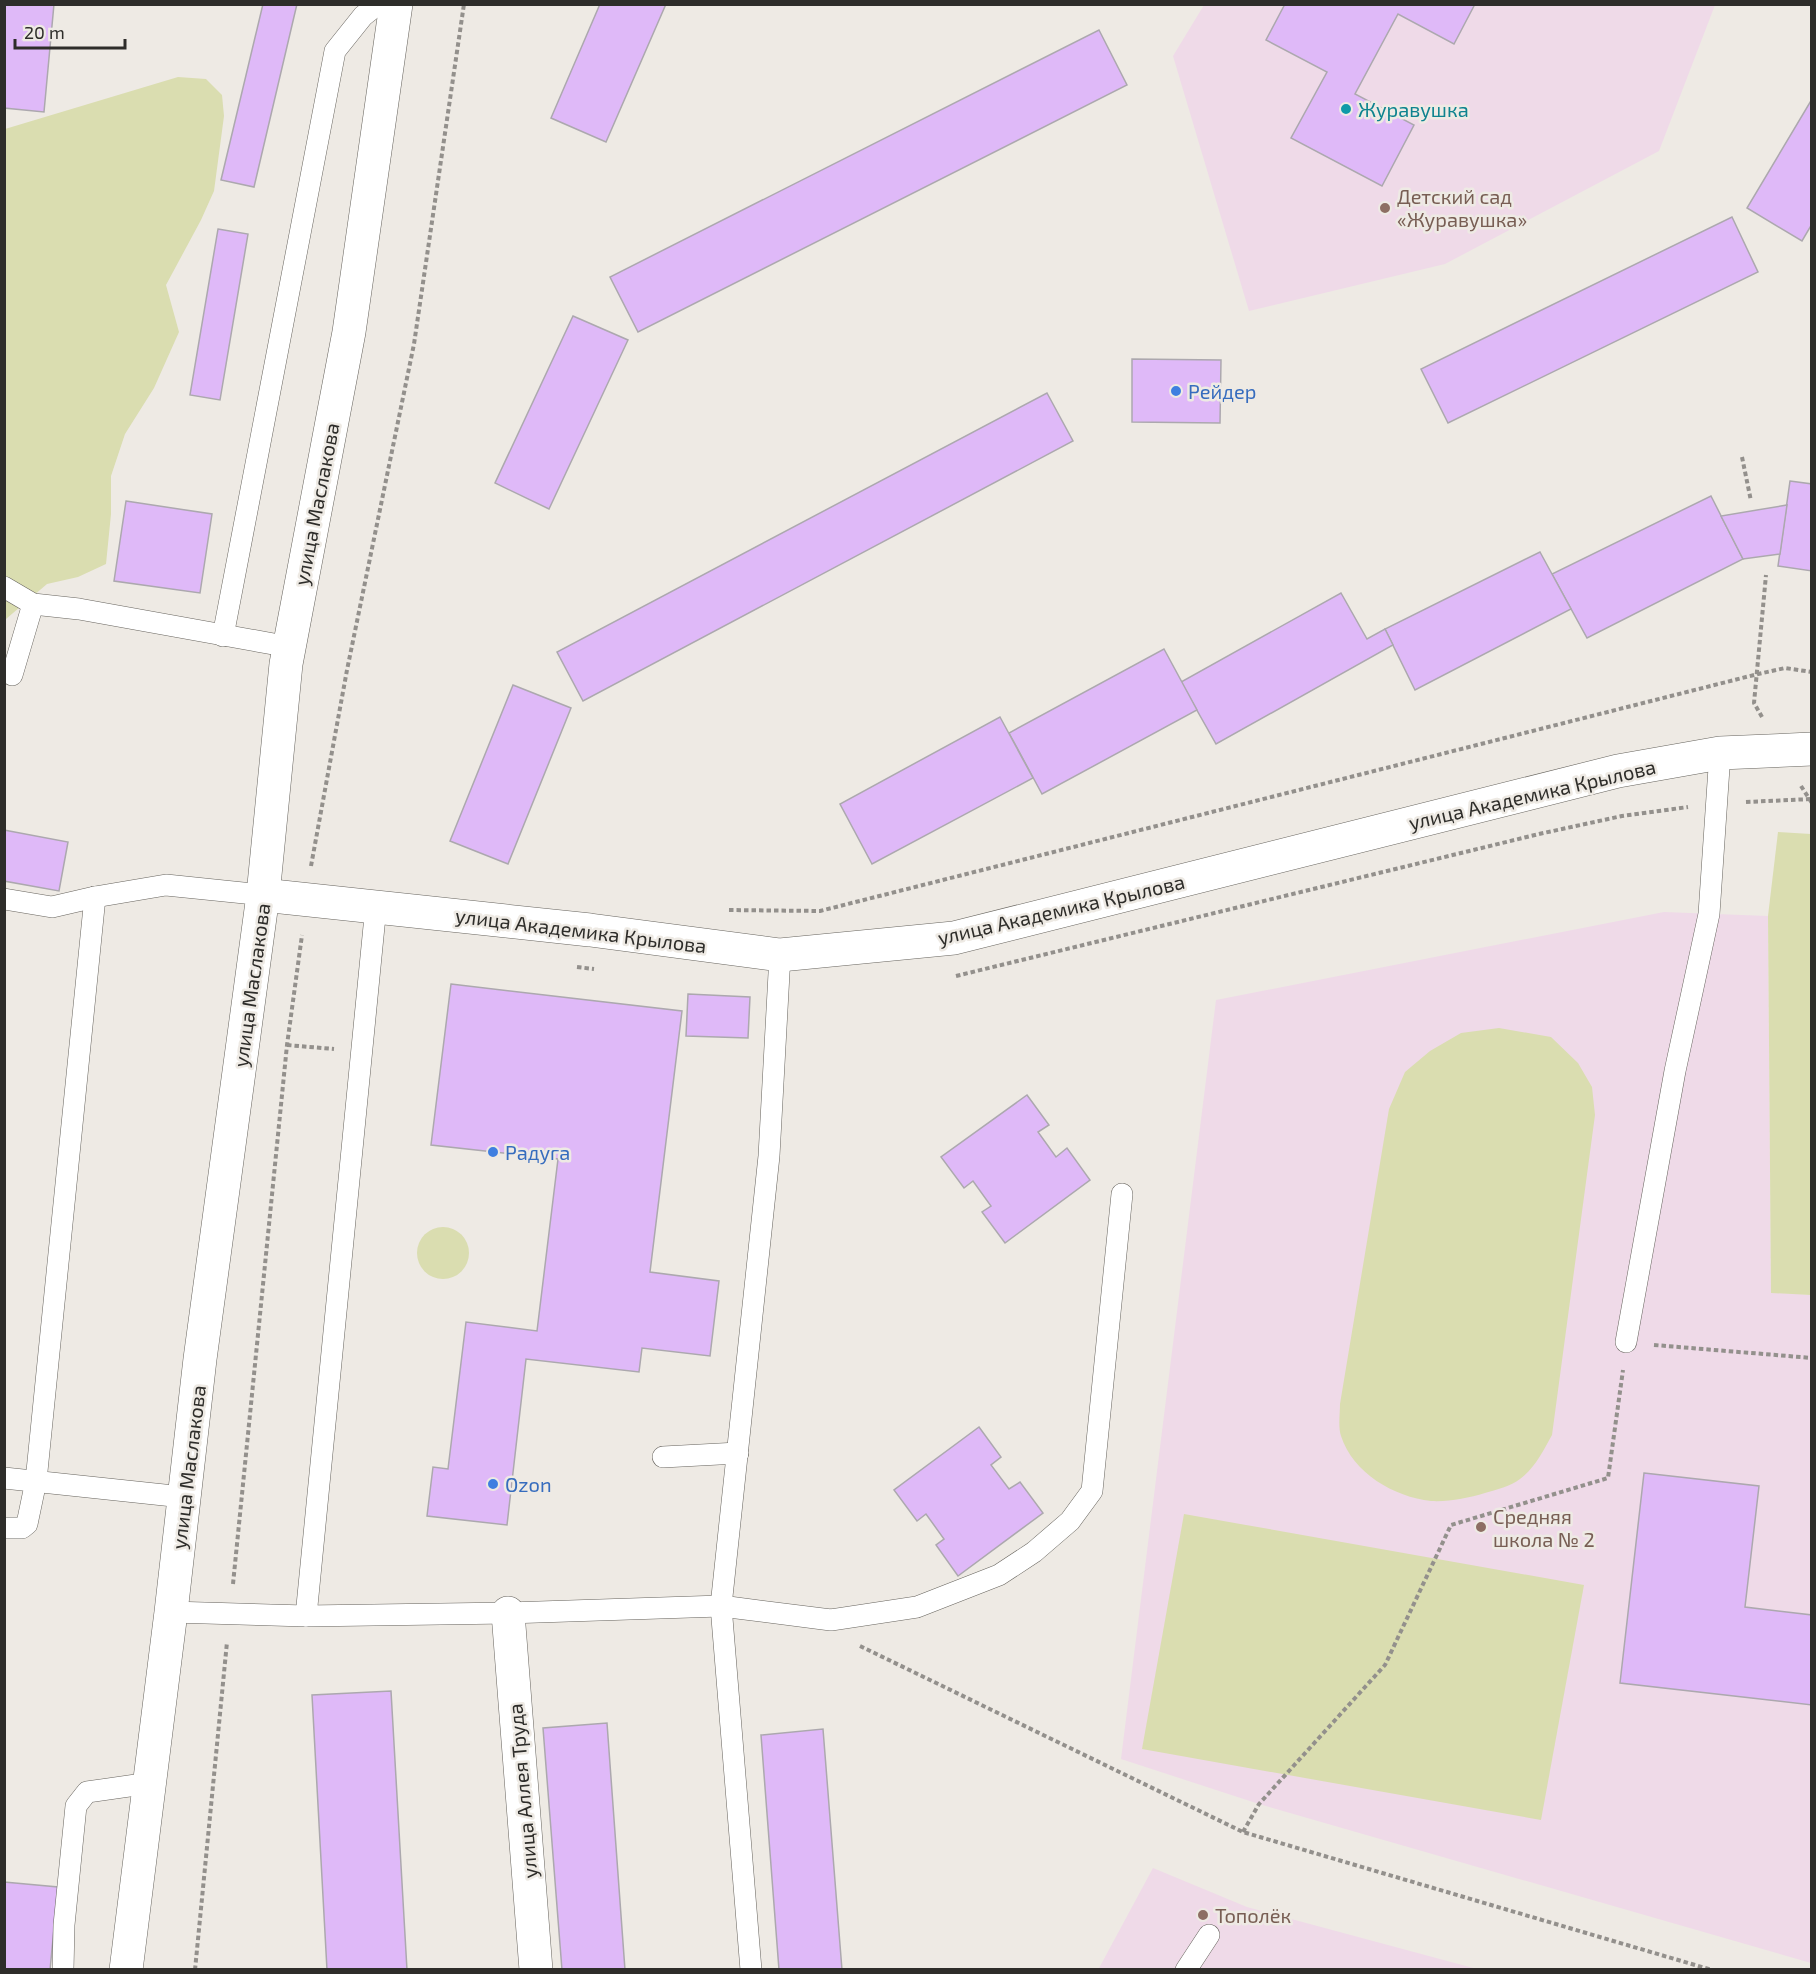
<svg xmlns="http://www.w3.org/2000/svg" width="1816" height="1974" font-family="'Exo 2',sans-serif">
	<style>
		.education { fill: #efdae8 }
		.green { fill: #daddb0 }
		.building { fill: #dfb9f8; stroke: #aca8ae; stroke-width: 1.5 }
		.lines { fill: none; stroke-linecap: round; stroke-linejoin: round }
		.lane-casing { stroke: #67645e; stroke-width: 22 }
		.street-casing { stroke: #67645e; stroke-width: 34 }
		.secondary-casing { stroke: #67645e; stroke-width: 34 }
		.path { stroke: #93908c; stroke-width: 4; stroke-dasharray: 4.5 3; stroke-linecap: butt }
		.lane { stroke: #fff; stroke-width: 21 }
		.street { stroke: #fff; stroke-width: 33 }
		.secondary { stroke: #fff; stroke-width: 33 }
		.culture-dot { fill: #0f9aa8; stroke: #eeeae4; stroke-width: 2 }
		.education-dot { fill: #8d6e63; stroke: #eeeae4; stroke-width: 2 }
		.shop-dot { fill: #3f7fe0; stroke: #eeeae4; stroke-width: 2 }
		.labels { text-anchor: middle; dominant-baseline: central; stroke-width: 5; stroke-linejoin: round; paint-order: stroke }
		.culture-label { font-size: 20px; fill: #0d838f; stroke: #eeeae4; text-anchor: start }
		.education-label { font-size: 20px; fill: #785e54; stroke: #eeeae4; text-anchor: start }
		.shop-label { font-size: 20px; fill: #366cbe; stroke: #eeeae4; text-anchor: start }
		.street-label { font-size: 20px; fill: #2e2d2a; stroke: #eeeae4 }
	</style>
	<rect width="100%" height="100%" fill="#eeeae4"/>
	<!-- education -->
	<g class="education">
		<polygon points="1204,5 1715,5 1659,151 1445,264 1249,311 1173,56"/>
		<polygon points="1664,912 1768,916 1771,1292 1812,1295 1811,1963 1259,1804 1121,1759 1216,1000"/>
		<polygon points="1153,1868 1247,1907 1477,1969 1098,1970"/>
	</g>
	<!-- green -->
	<g class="green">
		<polygon points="178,77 206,79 222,95 224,116 214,191 201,220 166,285 179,332 154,388 125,434 111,476 111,514 106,564 78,577 47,584 6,619 5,625 5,129"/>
		<polygon points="1778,832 1811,834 1811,1295 1771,1293 1768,916"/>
		<path d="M1499,1028L1551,1037L1578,1063L1592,1087L1595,1115L1552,1435C1543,1451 1535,1468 1520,1479C1511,1486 1496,1490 1485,1493C1468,1498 1449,1502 1431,1501C1394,1497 1353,1473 1341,1436C1338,1427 1340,1414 1340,1404L1389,1109L1405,1072L1430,1051L1461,1033Z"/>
		<circle cx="443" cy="1253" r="26"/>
		<polygon points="1184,1514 1584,1585 1541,1820 1142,1749"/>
	</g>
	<!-- building -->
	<g class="building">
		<polygon points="4,4 54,4 44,112 4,108"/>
		<polygon points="263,4 297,4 254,187 221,180"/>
		<polygon points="600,4 666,4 606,142 551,118"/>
		<polygon points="1285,4 1475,4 1454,44 1398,14 1355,94 1414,125 1382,186 1291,138 1327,72 1266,40"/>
		<polygon points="1099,30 1127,85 638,332 610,277"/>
		<polygon points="1812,99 1812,224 1802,241 1747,208"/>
		<polygon points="1732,217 1758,272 1448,423 1421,369"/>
		<polygon points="218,229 248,234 220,400 190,395"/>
		<polygon points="573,316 628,340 549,509 495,483"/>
		<polygon points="1132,359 1221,360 1220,423 1132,422"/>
		<polygon points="1047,393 1073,441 583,701 557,652"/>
		<polygon points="1790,481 1812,484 1812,571 1778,566"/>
		<polygon points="1711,496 1743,559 1587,638 1552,574"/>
		<polygon points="126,501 212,514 200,593 114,581"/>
		<polygon points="1787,505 1780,554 1743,559 1721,516"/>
		<polygon points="1540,552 1571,609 1415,690 1385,629"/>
		<polygon points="1341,593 1367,639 1385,629 1393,645 1216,744 1181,682"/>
		<polygon points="1164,649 1197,710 1042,794 1009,733"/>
		<polygon points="513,685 571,708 508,864 450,841"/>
		<polygon points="1000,717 1033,778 872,864 840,804"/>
		<polygon points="4,830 68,842 59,891 4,881"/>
		<polygon points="451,984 682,1011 650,1272 719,1281 710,1356 642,1348 639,1372 526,1359 507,1525 427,1516 433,1467 448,1469 466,1322 537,1331 558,1159 431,1145"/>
		<polygon points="688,994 750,997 748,1038 686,1036"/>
		<polygon points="1027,1095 1049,1125 1038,1132 1056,1157 1067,1148 1090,1180 1005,1243 982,1212 991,1206 973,1181 964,1188 941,1157"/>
		<polygon points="979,1427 1001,1457 991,1465 1009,1489 1020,1482 1043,1513 958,1576 936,1545 944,1539 926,1514 917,1521 894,1490"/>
		<polygon points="1644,1473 1759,1486 1745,1607 1812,1615 1812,1705 1620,1683"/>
		<polygon points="391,1691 407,1970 327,1970 312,1695"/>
		<polygon points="607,1723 625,1970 562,1970 543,1728"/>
		<polygon points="823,1729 842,1970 779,1970 761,1735"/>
		<polygon points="4,1882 58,1887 50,1970 4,1970"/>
	</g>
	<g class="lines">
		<!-- lane casing -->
		<g class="lane-casing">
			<g id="lane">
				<polyline points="4,587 33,604 79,609 290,647"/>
				<polyline points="223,636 335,51 363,16 378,4"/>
				<polyline points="12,675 33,604"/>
				<polyline points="4,899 52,907 95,897 166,885 263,895"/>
				<polyline points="1626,1342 1675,1071 1709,914 1720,753"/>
				<polyline points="663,1457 738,1453"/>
				<polyline points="4,1478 183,1497"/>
				<polyline points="4,1528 22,1528 27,1524 36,1481 95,897"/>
				<polyline points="171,1612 306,1616 508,1613 721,1606 831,1620 917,1607 999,1575 1034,1552 1070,1521 1092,1491 1122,1194"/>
				<polyline points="306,1616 376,906"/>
				<polyline points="63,1970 64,1925 76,1806 87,1792 150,1783"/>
				<polyline points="751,1970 721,1606 769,1156 780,955"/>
				<polyline points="1186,1970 1209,1935"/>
			</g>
		</g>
		<!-- street casing -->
		<g class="street-casing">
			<polyline id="street" points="508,1613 536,1970"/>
		</g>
		<!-- secondary casing -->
		<g class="secondary-casing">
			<g id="secondary">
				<polyline points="263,895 590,930 780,955 954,938 1618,771 1720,753 1812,749"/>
				<polyline points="126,1970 171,1612 200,1359 263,895 286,664 349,332 396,4"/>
			</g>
		</g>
		<!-- path -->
		<g class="path">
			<polyline points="1742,457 1751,501"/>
			<polyline points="1762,717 1754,703 1766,575"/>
			<polyline points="1801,786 1812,803"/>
			<polyline points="1746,802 1812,799"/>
			<polyline points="311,866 347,670 414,344 464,4"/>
			<polyline points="729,910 820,911 1758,674 1785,668 1812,672"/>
			<polyline points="577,967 594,969"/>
			<polyline points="956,976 1539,834 1622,816 1688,807"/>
			<polyline points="287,1045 334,1049"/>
			<polyline points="1654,1345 1812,1358"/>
			<polyline points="233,1584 287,1045 302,935"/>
			<polyline points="860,1646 1243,1832 1712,1970"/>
			<polyline points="1243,1832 1259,1804 1385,1665 1451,1525 1608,1478 1623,1370"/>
			<polyline points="195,1970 227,1642"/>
		</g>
		<!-- lane -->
		<use href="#lane" class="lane"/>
		<!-- street -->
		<use href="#street" class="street"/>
		<!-- secondary -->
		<use href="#secondary" class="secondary"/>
	</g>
	<!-- markers -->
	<circle class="culture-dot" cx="1346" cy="109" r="6"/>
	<g class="education-dot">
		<circle cx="1385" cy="208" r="6"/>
		<circle cx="1481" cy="1527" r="6"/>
		<circle cx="1203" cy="1915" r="6"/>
	</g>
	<g class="shop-dot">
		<circle cx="1176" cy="391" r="6"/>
		<circle cx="493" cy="1152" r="6"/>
		<circle cx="493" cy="1484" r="6"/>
	</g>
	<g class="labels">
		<!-- culture labels -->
		<g class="culture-label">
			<text x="1358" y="109">Журавушка</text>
		</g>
		<!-- education labels -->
		<g class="education-label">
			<text x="1397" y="196">Детский сад<tspan x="1397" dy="23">«Журавушка»</tspan></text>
			<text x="1493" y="1516">Средняя<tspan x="1493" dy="23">школа № 2</tspan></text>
			<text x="1215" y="1915">Тополёк</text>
		</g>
		<!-- shop labels -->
		<g class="shop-label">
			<text x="1188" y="391">Рейдер</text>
			<text x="505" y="1152">Радуга</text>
			<text x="505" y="1484">Ozon</text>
		</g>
		<!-- street labels -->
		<g class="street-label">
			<text transform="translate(316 504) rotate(-79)">улица Маслакова</text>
			<text transform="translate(1532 794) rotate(-13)">улица Академика Крылова</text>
			<text transform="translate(1061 909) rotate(-13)">улица Академика Крылова</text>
			<text transform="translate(581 930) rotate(7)">улица Академика Крылова</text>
			<text transform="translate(251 985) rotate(-82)">улица Маслакова</text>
			<text transform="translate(188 1467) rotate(-83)">улица Маслакова</text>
			<text transform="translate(522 1791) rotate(-95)">улица Аллея Труда</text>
		</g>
	</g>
	<!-- border -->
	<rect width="1816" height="1974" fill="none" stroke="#2e2d2a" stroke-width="12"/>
	<!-- scale -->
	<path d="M15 39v9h110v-9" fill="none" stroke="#2e2d2a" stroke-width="3"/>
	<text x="24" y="39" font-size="18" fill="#2e2d2a" stroke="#eeeae4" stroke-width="4.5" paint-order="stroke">20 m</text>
</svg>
